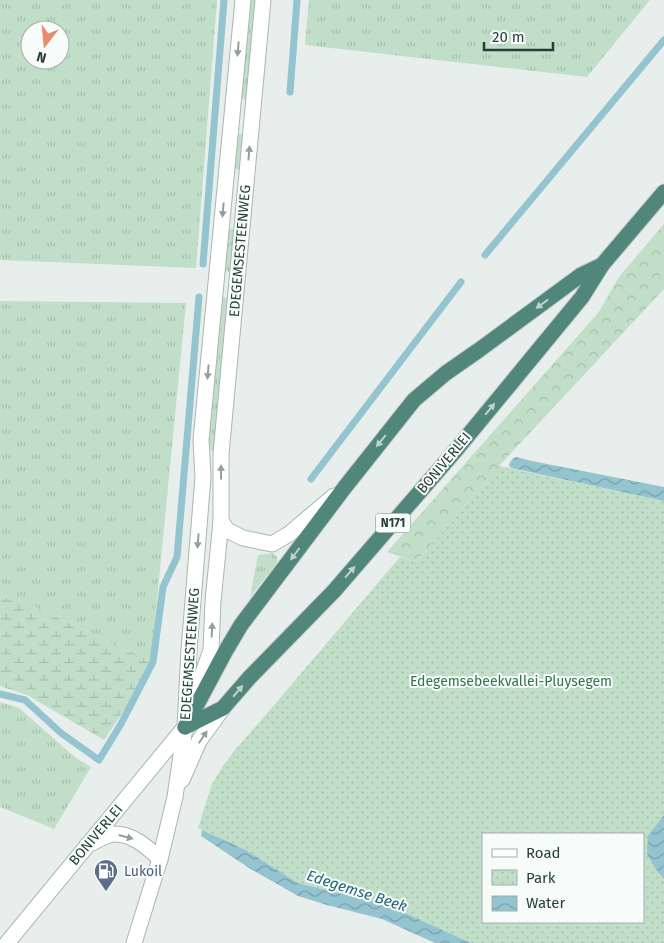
<svg xmlns="http://www.w3.org/2000/svg" width="664" height="943" font-family="'Fira Sans',sans-serif">
	<style>
		.grass { fill: url(#grass-tufts); fill-rule: evenodd }
		.forest { fill: url(#forest-crowns) }
		.wetland { fill: url(#wetland-marsh) }
		.park { fill: url(#park-dots); fill-rule: evenodd }
		.water { fill: url(#water-waves) }
		.lines { fill: none; stroke-linecap: round; stroke-linejoin: round }
		.stream { stroke: #93c4cf; stroke-width: 7 }
		.minor-casing { stroke: #a9b6b2; stroke-width: 17 }
		.secondary-casing { stroke: #a5b9b3; stroke-width: 17 }
		.trunk-casing { stroke: #c2cac8; stroke-width: 17 }
		.minor { stroke: #fff; stroke-width: 15 }
		.secondary { stroke: #fff; stroke-width: 15 }
		.trunk { stroke: #51867a; stroke-width: 15 }
		.oneway { fill: #92a09c }
		.oneway2 { fill: #bdd2cd }
		.labels { text-anchor: middle; dominant-baseline: central; stroke-width: 4; stroke-linejoin: round; paint-order: stroke }
		.shield { fill: #f7fbf9; stroke: #657873; stroke-width: 1 }
		.shield-label { font-size: 12px; font-weight: bold; fill: #264039 }
		.street-label { font-size: 14px; fill: #264039; stroke: #f7fbf9 }
		.park-label { font-size: 14px; fill: #33744d; stroke: #f7fbf9 }
		.service-label { font-size: 14px; fill: #4e5e75; stroke: #f7fbf9; text-anchor: start }
		.water-label { font-size: 15px; font-style: italic; fill: #236979; stroke: #f7fbf9 }
	</style>
	<defs>
		<pattern id="grass-tufts" width="24" height="20" patternUnits="userSpaceOnUse" patternTransform="scale(1.25)"><rect width="24" height="20" fill="#c1dec9"/><path d="M3 7l-1-3M5 7V3M7 7l1-3M15 17l-1-3M17 17v-4M19 17l1-3" fill="none" stroke="#a6c0ad"/></pattern>
		<pattern id="forest-crowns" width="20" height="18" patternUnits="userSpaceOnUse" patternTransform="scale(1.25)"><rect width="20" height="18" fill="#c1dec9"/><path d="M2 6a3 3 0 1 1 6 0M12 15a3 3 0 1 1 6 0" fill="none" stroke="#a6c0ad"/></pattern>
		<pattern id="wetland-marsh" width="20" height="14" patternUnits="userSpaceOnUse" patternTransform="scale(1.25)"><rect width="20" height="14" fill="#c1dec9"/><path d="M1 5h8M5 5V1M11 12h8M15 12V8" fill="none" stroke="#a6c0ad"/></pattern>
		<pattern id="park-dots" width="8" height="8" patternUnits="userSpaceOnUse" patternTransform="scale(1.25)"><rect width="8" height="8" fill="#c1dec9"/><path d="M2 2h.1M6 6h.1" fill="none" stroke="#a6c0ad" stroke-width="1.8" stroke-linecap="round"/></pattern>
		<pattern id="water-waves" width="16" height="10" patternUnits="userSpaceOnUse" patternTransform="scale(1.25)"><rect width="16" height="10" fill="#93c4cf"/><path d="M0 5q4-4 8 0t8 0" fill="none" stroke="#78a1a9"/></pattern>
	</defs>
	<rect width="100%" height="100%" fill="#e7eeeb"/>
	<!-- grass -->
	<g class="grass">
		<path d="M0,0H217L196,268L0,260ZM30,30H60V60H30Z"/>
		<polygon points="247,0 258,0 249,100 238,99"/>
		<polygon points="309,0 650,0 587,77 305,45"/>
		<polygon points="235,134 246,134 242,170 232,168"/>
		<polygon points="226,229 237,229 233,272 222,271"/>
		<polygon points="220,297 230,298 217,452 211,451 209,439"/>
		<polygon points="0,301 186,303 151,661 33,606 0,596"/>
		<path d="M272,553C278,555 278,560 276,565L250,597L258,555Z"/>
		<polygon points="0,702 19,708 76,758 91,767 54,829 0,807"/>
	</g>
	<!-- forest -->
	<polygon class="forest" points="664,224 664,289 499,466 416,562 387,552 598,313 619,277"/>
	<!-- wetland -->
	<polygon class="wetland" points="0,596 33,606 151,661 134,696 104,740 27,695 0,686"/>
	<!-- park -->
	<path class="park" d="M499,466L664,501V943H471L390,906L359,896L338,893L298,883L246,850L198,828L212,784L222,767L235,750L263,718L400,557L416,562ZM483,834H643V922H483Z"/>
	<!-- water -->
	<g class="water">
		<path d="M516,457L532,461L664,487V501L511,468L509,466C510,461 512,459 516,457Z"/>
		<polygon points="664,815 664,879 655,868 647,854 648,836"/>
		<polygon points="202,830 246,850 298,883 338,893 359,896 390,906 471,943 435,943 382,919 327,905 298,896 249,868 201,836"/>
	</g>
	<g class="lines">
		<!-- stream -->
		<g class="stream">
			<polyline points="290,92 297,0"/>
			<polyline points="485,255 664,40"/>
			<polyline points="203,264 224,0"/>
			<polyline points="311,479 461,282"/>
			<polyline points="0,694 25,700 61,733 99,760 121,724 153,662 163,587 177,557 199,297"/>
		</g>
		<!-- minor casing -->
		<g class="minor-casing">
			<g id="minor">
				<polyline points="221,521 227,530 243,538 272,544 289,534 334,496"/>
				<polyline points="192,704 211,650 213,601 221,521 221,454 263,0"/>
				<polyline points="182,780 199,741 223,708"/>
				<path d="M87,845C95,842 105,835 113,834C132,833 147,847 160,859"/>
				<polyline points="134,943 160,859 175,797 185,727 189,650 203,477 201,440 243,0"/>
			</g>
		</g>
		<!-- secondary casing -->
		<g class="secondary-casing">
			<polyline id="secondary" points="7,943 185,727"/>
		</g>
		<!-- trunk casing -->
		<g class="trunk-casing">
			<g id="trunk">
				<polyline points="185,727 223,708 250,677 334,591 456,450 582,297 602,265 664,192"/>
				<polyline points="185,727 225,652 241,625 345,487 414,400 446,373 479,350 581,275 602,265"/>
			</g>
		</g>
		<!-- minor -->
		<use href="#minor" class="minor"/>
		<!-- secondary -->
		<use href="#secondary" class="secondary"/>
		<!-- trunk -->
		<use href="#trunk" class="trunk"/>
	</g>
	<!-- one-way arrows -->
	<defs><path id="oneway-solid" d="M-6-.8H1V-3.2L6.5 0L1 3.2V.8H-6Z" transform="scale(1.25)"/></defs>
	<g class="oneway">
		<use href="#oneway-solid" transform="translate(238 49) rotate(95)"/>
		<use href="#oneway-solid" transform="translate(249 153) rotate(-85)"/>
		<use href="#oneway-solid" transform="translate(223 210) rotate(95)"/>
		<use href="#oneway-solid" transform="translate(208 372) rotate(95)"/>
		<use href="#oneway-solid" transform="translate(221 472) rotate(-90)"/>
		<use href="#oneway-solid" transform="translate(198 541) rotate(95)"/>
		<use href="#oneway-solid" transform="translate(212 630) rotate(-87)"/>
		<use href="#oneway-solid" transform="translate(203 737) rotate(-56)"/>
		<use href="#oneway-solid" transform="translate(126 837) rotate(15)"/>
	</g>
	<g class="oneway2">
		<use href="#oneway-solid" transform="translate(542 304) rotate(144)"/>
		<use href="#oneway-solid" transform="translate(490 409) rotate(-50)"/>
		<use href="#oneway-solid" transform="translate(381 441) rotate(129)"/>
		<use href="#oneway-solid" transform="translate(295 554) rotate(127)"/>
		<use href="#oneway-solid" transform="translate(350 572) rotate(-49)"/>
		<use href="#oneway-solid" transform="translate(238 691) rotate(-50)"/>
	</g>
	<!-- icons -->
	<defs>
		<g id="fuel-pin" transform="scale(1.25)"><path d="M0 17L-7.5 6A9.5 9.5 0 1 1 7.5 6Z" fill="#5c6f8a" stroke="#f7fbf9"/><path d="M-5.5-6h7V0h2V4h1.3V-2.5L3-4.5l.8-.8L6-3V5H2.5V1h-1V6h-7ZM-4.2-4.7v3.2H.2V-4.7Z" fill="#fff"/></g>
	</defs>
	<g fill-rule="evenodd">
		<use href="#fuel-pin" x="106" y="871"/>
	</g>
	<g class="labels">
		<!-- shield labels -->
		<rect class="shield" x="375.5" y="513.5" width="35" height="19" rx="4"/>
		<g class="shield-label">
			<text x="393" y="523">N171</text>
		</g>
		<!-- street labels -->
		<g class="street-label">
			<text transform="translate(240 251) rotate(-85)">EDEGEMSESTEENWEG</text>
			<text transform="translate(444 463) rotate(-50)">BONIVERLEI</text>
			<text transform="translate(190 654) rotate(-86)">EDEGEMSESTEENWEG</text>
			<text transform="translate(96 835) rotate(-50)">BONIVERLEI</text>
		</g>
		<!-- park labels -->
		<g class="park-label">
			<text x="511" y="681">Edegemsebeekvallei-Pluysegem</text>
		</g>
		<!-- service labels -->
		<g class="service-label">
			<text x="124" y="871">Lukoil</text>
		</g>
		<!-- water labels -->
		<g class="water-label">
			<text transform="translate(357 891) rotate(18)">Edegemse Beek</text>
		</g>
	</g>
	<!-- legend -->
	<rect x="482" y="833" width="162" height="90" fill="#f7fbf9" stroke="#a3b0ac"/>
	<rect x="492" y="849" width="25" height="8" fill="#ffffff" stroke="#a3b0ac"/>
	<text x="526" y="858" font-size="15" fill="#264039">Road</text>
	<rect x="492" y="870" width="25" height="15" fill="url(#park-dots)" stroke="#a3b0ac"/>
	<text x="526" y="883" font-size="15" fill="#264039">Park</text>
	<rect x="492" y="896" width="25" height="15" fill="url(#water-waves)" stroke="#a3b0ac"/>
	<text x="526" y="908" font-size="15" fill="#264039">Water</text>
	<!-- north arrow -->
	<g transform="translate(45 45) rotate(196)"><circle r="24" fill="#f7fbf9" stroke="#a3b0ac"/>
	<path d="M0-4L9 19L0 12L-9 19Z" fill="#e98c6a"/>
	<text y="-8" font-size="14" font-weight="bold" text-anchor="middle" fill="#264039">N</text>
	</g>
	<!-- scale -->
	<path d="M484 42v8h69v-8" fill="none" stroke="#264039" stroke-width="2.5"/>
	<text x="492" y="42" font-size="15" fill="#264039" stroke="#f7fbf9" stroke-width="4" paint-order="stroke">20 m</text>
</svg>
